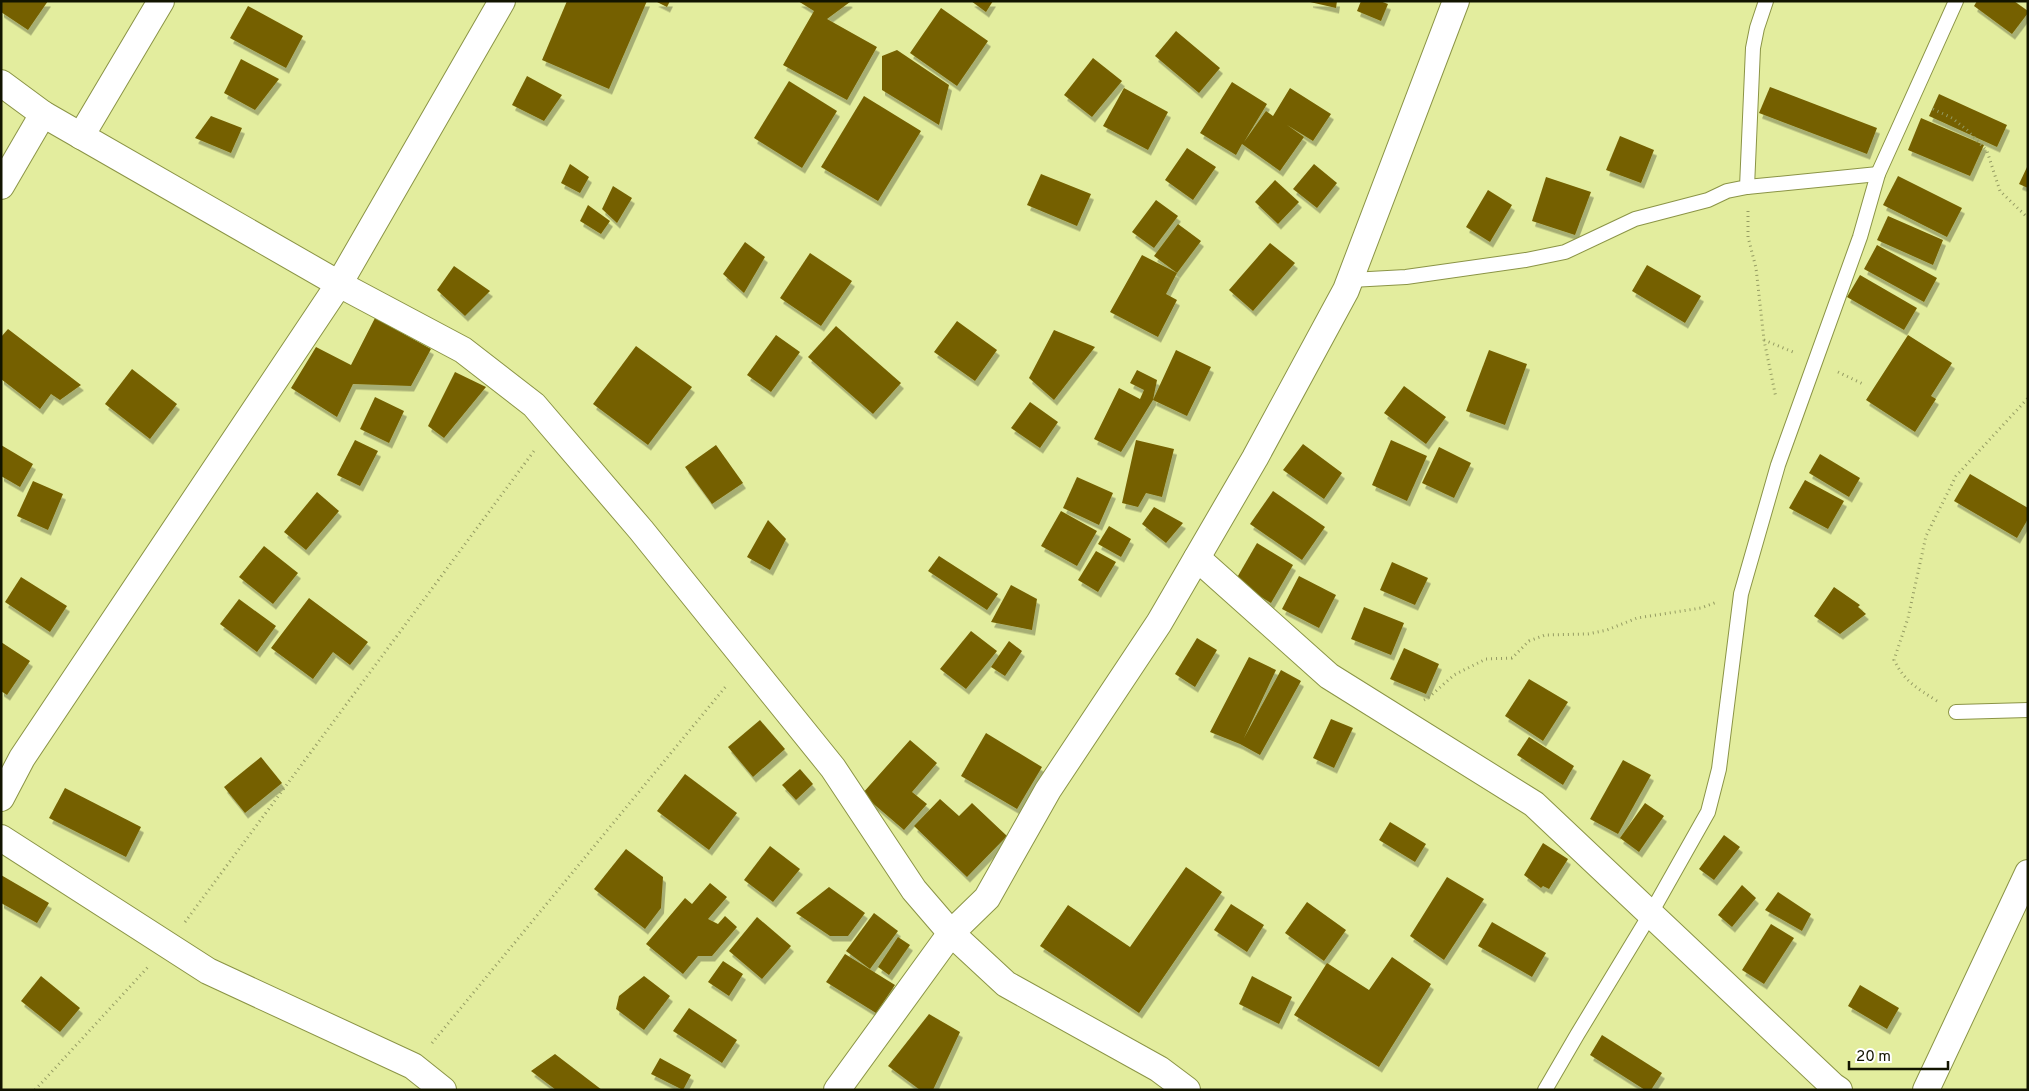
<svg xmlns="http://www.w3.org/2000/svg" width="2029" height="1091" font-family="Overpass,sans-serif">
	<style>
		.building { fill: #756100; filter: url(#shadow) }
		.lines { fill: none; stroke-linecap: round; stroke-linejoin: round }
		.lane-casing { stroke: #8b9446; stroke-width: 16 }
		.street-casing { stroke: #8b9446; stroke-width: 28 }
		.path { stroke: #959c63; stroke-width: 3; stroke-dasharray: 1 4; stroke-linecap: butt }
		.lane { stroke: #fff; stroke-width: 14 }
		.street { stroke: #fff; stroke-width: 26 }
	</style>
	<defs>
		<filter id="shadow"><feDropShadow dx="3" dy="5.5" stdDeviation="0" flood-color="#0004"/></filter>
	</defs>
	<rect width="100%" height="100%" fill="#e3ed9e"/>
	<!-- building -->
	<g class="building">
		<polygon points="1,1 48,1 28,30 1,12"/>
		<polygon points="567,1 647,1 609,89 542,60"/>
		<polygon points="655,1 670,1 667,7"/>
		<polygon points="798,1 848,1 850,2 827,19 877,47 847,100 783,65 814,11"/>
		<polygon points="971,1 993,1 986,12"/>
		<polygon points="1310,1 1337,1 1336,8 1310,2"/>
		<polygon points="1361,1 1380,1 1388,4 1381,21 1357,11"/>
		<polygon points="1977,1 2014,1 2028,11 2028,13 2012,34 1974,6"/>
		<polygon points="248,6 303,36 286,68 230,38"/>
		<polygon points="941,8 988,41 957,86 910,53"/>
		<polygon points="1176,31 1220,68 1199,93 1155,56"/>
		<polygon points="897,50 949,85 939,125 882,90 882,56"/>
		<polygon points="1093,58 1122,81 1092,117 1064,95"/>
		<polygon points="241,59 279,79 255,110 224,93"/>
		<polygon points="527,76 562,95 544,121 512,105"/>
		<polygon points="789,81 837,111 802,168 754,138"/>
		<polygon points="1232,82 1267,104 1244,142 1266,111 1273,116 1290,88 1331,114 1313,141 1287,125 1304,137 1280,171 1242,144 1236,155 1200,133"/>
		<polygon points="1770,87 1877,128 1867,154 1759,113"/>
		<polygon points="1124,88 1168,112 1148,150 1103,126"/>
		<polygon points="1939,94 2007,125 1997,147 1929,116"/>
		<polygon points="864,96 921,131 878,201 821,167"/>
		<polygon points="211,116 242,128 231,153 195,138"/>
		<polygon points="1921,118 1984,145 1970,176 1908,150"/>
		<polygon points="1620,136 1654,150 1641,183 1606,170"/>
		<polygon points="1187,148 1216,167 1193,200 1165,180"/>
		<polygon points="570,164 589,177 580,193 561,183"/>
		<polygon points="1314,164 1337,183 1317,208 1293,189"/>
		<polygon points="2028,165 2028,188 2019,184"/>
		<polygon points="1041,174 1091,194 1077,226 1027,205"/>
		<polygon points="1898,176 1962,208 1947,237 1883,205"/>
		<polygon points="1546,177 1591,192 1575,235 1532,221"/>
		<polygon points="1275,180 1299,202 1278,224 1255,202"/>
		<polygon points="613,186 632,198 617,223 602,209"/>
		<polygon points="1488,190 1512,205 1490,242 1466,227"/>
		<polygon points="1156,200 1178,216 1154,248 1132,232"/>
		<polygon points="588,205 610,221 601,234 580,221"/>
		<polygon points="1888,216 1943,240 1933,265 1877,240"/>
		<polygon points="1178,224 1201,241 1177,273 1154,256"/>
		<polygon points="745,242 765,257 744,293 723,274"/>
		<polygon points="1270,243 1295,263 1253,311 1229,290"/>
		<polygon points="1877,245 1937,278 1924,302 1864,269"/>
		<polygon points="810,253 852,281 821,326 780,298"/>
		<polygon points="1142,255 1177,273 1166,294 1177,300 1158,337 1110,312"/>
		<polygon points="1647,265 1701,296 1685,323 1632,291"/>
		<polygon points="454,266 490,291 465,316 437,290"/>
		<polygon points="1860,275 1917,308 1904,330 1847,297"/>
		<polygon points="375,318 431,349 411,386 353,384 337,417 291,388 316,347 351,365"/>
		<polygon points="957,321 997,350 975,381 934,352"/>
		<polygon points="836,326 901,383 873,414 808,357"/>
		<polygon points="8,329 81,385 60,400 51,394 40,409 1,379 1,337"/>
		<polygon points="1054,330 1095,347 1054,400 1029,378"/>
		<polygon points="776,335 800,352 771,392 747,375"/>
		<polygon points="1908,335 1952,363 1931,396 1936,399 1915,432 1866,400"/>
		<polygon points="636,346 692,387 648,445 593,404"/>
		<polygon points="1176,350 1211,367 1187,416 1153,400 1121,452 1094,439 1119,388 1140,399 1144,390 1130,383 1137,370 1157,380 1153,400"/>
		<polygon points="1489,350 1527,364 1505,425 1466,411"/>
		<polygon points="132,369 177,404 150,439 105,404"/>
		<polygon points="455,372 486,387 444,438 428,426"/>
		<polygon points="1404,386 1446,417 1426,444 1384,413"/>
		<polygon points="375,397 404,411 389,443 360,429"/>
		<polygon points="1030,402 1058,422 1040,448 1011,428"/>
		<polygon points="355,440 378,451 360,486 337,475"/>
		<polygon points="1136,440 1174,449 1162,497 1146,493 1138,507 1122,503"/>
		<polygon points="1391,440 1427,456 1407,501 1372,485"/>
		<polygon points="1303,444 1342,473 1324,499 1283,470"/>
		<polygon points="1,445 33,464 20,487 1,476"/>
		<polygon points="716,445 743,483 712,504 685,467"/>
		<polygon points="1439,447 1471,463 1454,498 1422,483"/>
		<polygon points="1820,454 1860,478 1849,497 1809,473"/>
		<polygon points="1970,474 2028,508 2028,519 2017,538 1954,501"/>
		<polygon points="1077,477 1113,493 1099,525 1063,508"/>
		<polygon points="1805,480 1844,501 1828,529 1789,508"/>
		<polygon points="33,481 63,494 48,530 17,516"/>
		<polygon points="1273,491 1325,527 1302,560 1250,524"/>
		<polygon points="317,492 339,511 306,550 284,532"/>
		<polygon points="1154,507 1183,523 1166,543 1142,524"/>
		<polygon points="1061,511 1097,531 1077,566 1041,546"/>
		<polygon points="768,520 786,539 770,570 747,557"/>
		<polygon points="1109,526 1131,539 1121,557 1098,544"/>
		<polygon points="1257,543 1293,565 1271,603 1235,581"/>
		<polygon points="264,546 298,573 273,604 239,577"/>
		<polygon points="1096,551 1116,562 1098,592 1078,580"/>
		<polygon points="939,556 998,594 987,610 928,571"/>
		<polygon points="1392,562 1428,578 1415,605 1380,590"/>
		<polygon points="1299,576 1336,595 1319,628 1282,609"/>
		<polygon points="21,577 67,606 50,632 5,602"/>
		<polygon points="1011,585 1037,599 1032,630 991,622"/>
		<polygon points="1834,587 1860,605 1858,607 1866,614 1840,634 1814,616"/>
		<polygon points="309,598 368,642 350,665 333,652 313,679 271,648"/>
		<polygon points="239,599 276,626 257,652 220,624"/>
		<polygon points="1364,607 1404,623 1391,655 1351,639"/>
		<polygon points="971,631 997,651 966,689 940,669"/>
		<polygon points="1197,638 1217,650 1195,687 1175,674"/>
		<polygon points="1009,641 1022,651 1005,676 991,667"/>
		<polygon points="1,642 30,661 7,695 1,691"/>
		<polygon points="1404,648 1439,664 1426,694 1390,679"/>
		<polygon points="1249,657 1276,670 1244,738 1281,670 1301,681 1260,755 1240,744 1210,732"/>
		<polygon points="1529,679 1568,702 1543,741 1505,716"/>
		<polygon points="1331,719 1353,728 1334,768 1313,758"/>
		<polygon points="760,720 785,749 753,777 728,747"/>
		<polygon points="986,733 1042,767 1017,809 961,776"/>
		<polygon points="1529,737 1574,766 1563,785 1517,755"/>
		<polygon points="910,740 937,763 912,792 927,804 904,830 862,794"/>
		<polygon points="261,757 282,783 245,813 224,787"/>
		<polygon points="1623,760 1651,775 1618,834 1590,819"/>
		<polygon points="800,769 813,784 796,800 782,785"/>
		<polygon points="685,774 737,813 709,850 657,811"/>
		<polygon points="65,788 141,827 126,857 49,818"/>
		<polygon points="940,799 959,816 972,803 1007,836 967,877 914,826"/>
		<polygon points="1645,803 1664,816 1639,852 1620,838"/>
		<polygon points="1390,822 1426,844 1415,862 1379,840"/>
		<polygon points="1724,835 1740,847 1714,880 1699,869"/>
		<polygon points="1543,843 1568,859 1549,889 1543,886 1541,888 1524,875"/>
		<polygon points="770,846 800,869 773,902 744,880"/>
		<polygon points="626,849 663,877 661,908 645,929 594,889"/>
		<polygon points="1186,867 1222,892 1139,1013 1040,946 1068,905 1130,947"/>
		<polygon points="1,875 49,903 37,923 1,903"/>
		<polygon points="1447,877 1484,899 1444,960 1410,936"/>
		<polygon points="710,883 727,897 708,919 718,924 725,916 737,927 712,956 698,956 683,974 646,944 685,898 692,904"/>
		<polygon points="1742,885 1756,898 1732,927 1718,915"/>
		<polygon points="829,887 865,913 848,936 830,936 796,913"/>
		<polygon points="1778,892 1811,914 1802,931 1765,910"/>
		<polygon points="1307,902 1346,930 1324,961 1285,933"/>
		<polygon points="1231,904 1264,925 1247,952 1214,930"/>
		<polygon points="874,913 898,931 870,969 846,951"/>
		<polygon points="757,917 791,946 762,979 729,951"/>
		<polygon points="1492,922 1546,953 1532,977 1478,946"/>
		<polygon points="1771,924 1794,938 1764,984 1742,970"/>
		<polygon points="898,937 910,945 889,975 878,967"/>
		<polygon points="845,954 895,985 876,1013 826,982"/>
		<polygon points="1392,957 1431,984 1379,1067 1294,1015 1327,963 1369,990"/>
		<polygon points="723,961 743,974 729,996 708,982"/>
		<polygon points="41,976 80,1008 60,1032 21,1001"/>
		<polygon points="644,976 670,996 644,1030 616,1009 619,996"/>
		<polygon points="1252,976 1292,997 1279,1024 1239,1004"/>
		<polygon points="1860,985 1899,1008 1887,1029 1848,1006"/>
		<polygon points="689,1008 737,1040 722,1063 673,1031"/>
		<polygon points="929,1014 960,1032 933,1090 920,1090 888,1066"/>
		<polygon points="1602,1035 1662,1073 1651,1090 1645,1090 1590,1055"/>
		<polygon points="555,1054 602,1090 556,1090 531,1071"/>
		<polygon points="660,1058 691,1075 683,1090 651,1074"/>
	</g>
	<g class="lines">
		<!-- lane casing -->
		<g class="lane-casing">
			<g id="lane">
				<polyline points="1747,187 1878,174"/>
				<polyline points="1351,280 1406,277 1526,260 1565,252 1635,219 1708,200 1727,191 1747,187 1753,48 1757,28 1766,1"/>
				<polyline points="1956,712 2028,710"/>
				<polyline points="1545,1090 1577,1035 1651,913 1708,812 1719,769 1741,594 1778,465 1860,237 1878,174 1956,1"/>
			</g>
		</g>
		<!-- street casing -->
		<g class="street-casing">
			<g id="street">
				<polyline points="1,83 43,114 339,284 463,350 534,405 641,530 833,768 914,890 951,933 1006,984 1159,1069 1187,1090"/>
				<polyline points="81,136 161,1"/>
				<polyline points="1,186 43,114"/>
				<polyline points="1197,558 1329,676 1534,804 1833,1086 1839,1090"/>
				<polyline points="1,798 22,758 339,284 502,1"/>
				<polyline points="1,838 208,971 413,1066 443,1090"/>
				<polyline points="837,1090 951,933 987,898 1048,790 1159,623 1255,458 1346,290 1456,1"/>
				<polyline points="1926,1090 2028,873"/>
			</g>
		</g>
		<!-- path -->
		<g class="path">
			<polyline points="1933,109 1952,118 1967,130 1987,151 2000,191 2028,218"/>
			<polyline points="1748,211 1748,237 1756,268 1764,340 1776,398"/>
			<polyline points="1764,340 1793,352"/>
			<polyline points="1838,372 1863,384"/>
			<polyline points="1424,700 1428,698 1454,675 1486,659 1512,658 1529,641 1545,635 1588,634 1607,630 1637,618 1701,608 1717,602"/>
			<path d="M1937,701C1917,688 1905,682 1894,660L1908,618L1926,536L1956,476L2028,398"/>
			<polyline points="185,922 534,451"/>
			<polyline points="432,1043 727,685"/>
			<polyline points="35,1090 148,967"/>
		</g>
		<!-- lane -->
		<use href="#lane" class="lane"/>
		<!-- street -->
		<use href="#street" class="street"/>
	</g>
	<!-- border -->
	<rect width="2029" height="1091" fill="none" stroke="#121400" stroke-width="5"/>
	<!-- scale -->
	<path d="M1849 1061v8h99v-8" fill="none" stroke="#121400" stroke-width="2.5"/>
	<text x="1856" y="1061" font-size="15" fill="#121400" stroke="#ffffff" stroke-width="4" paint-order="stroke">20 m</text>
</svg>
